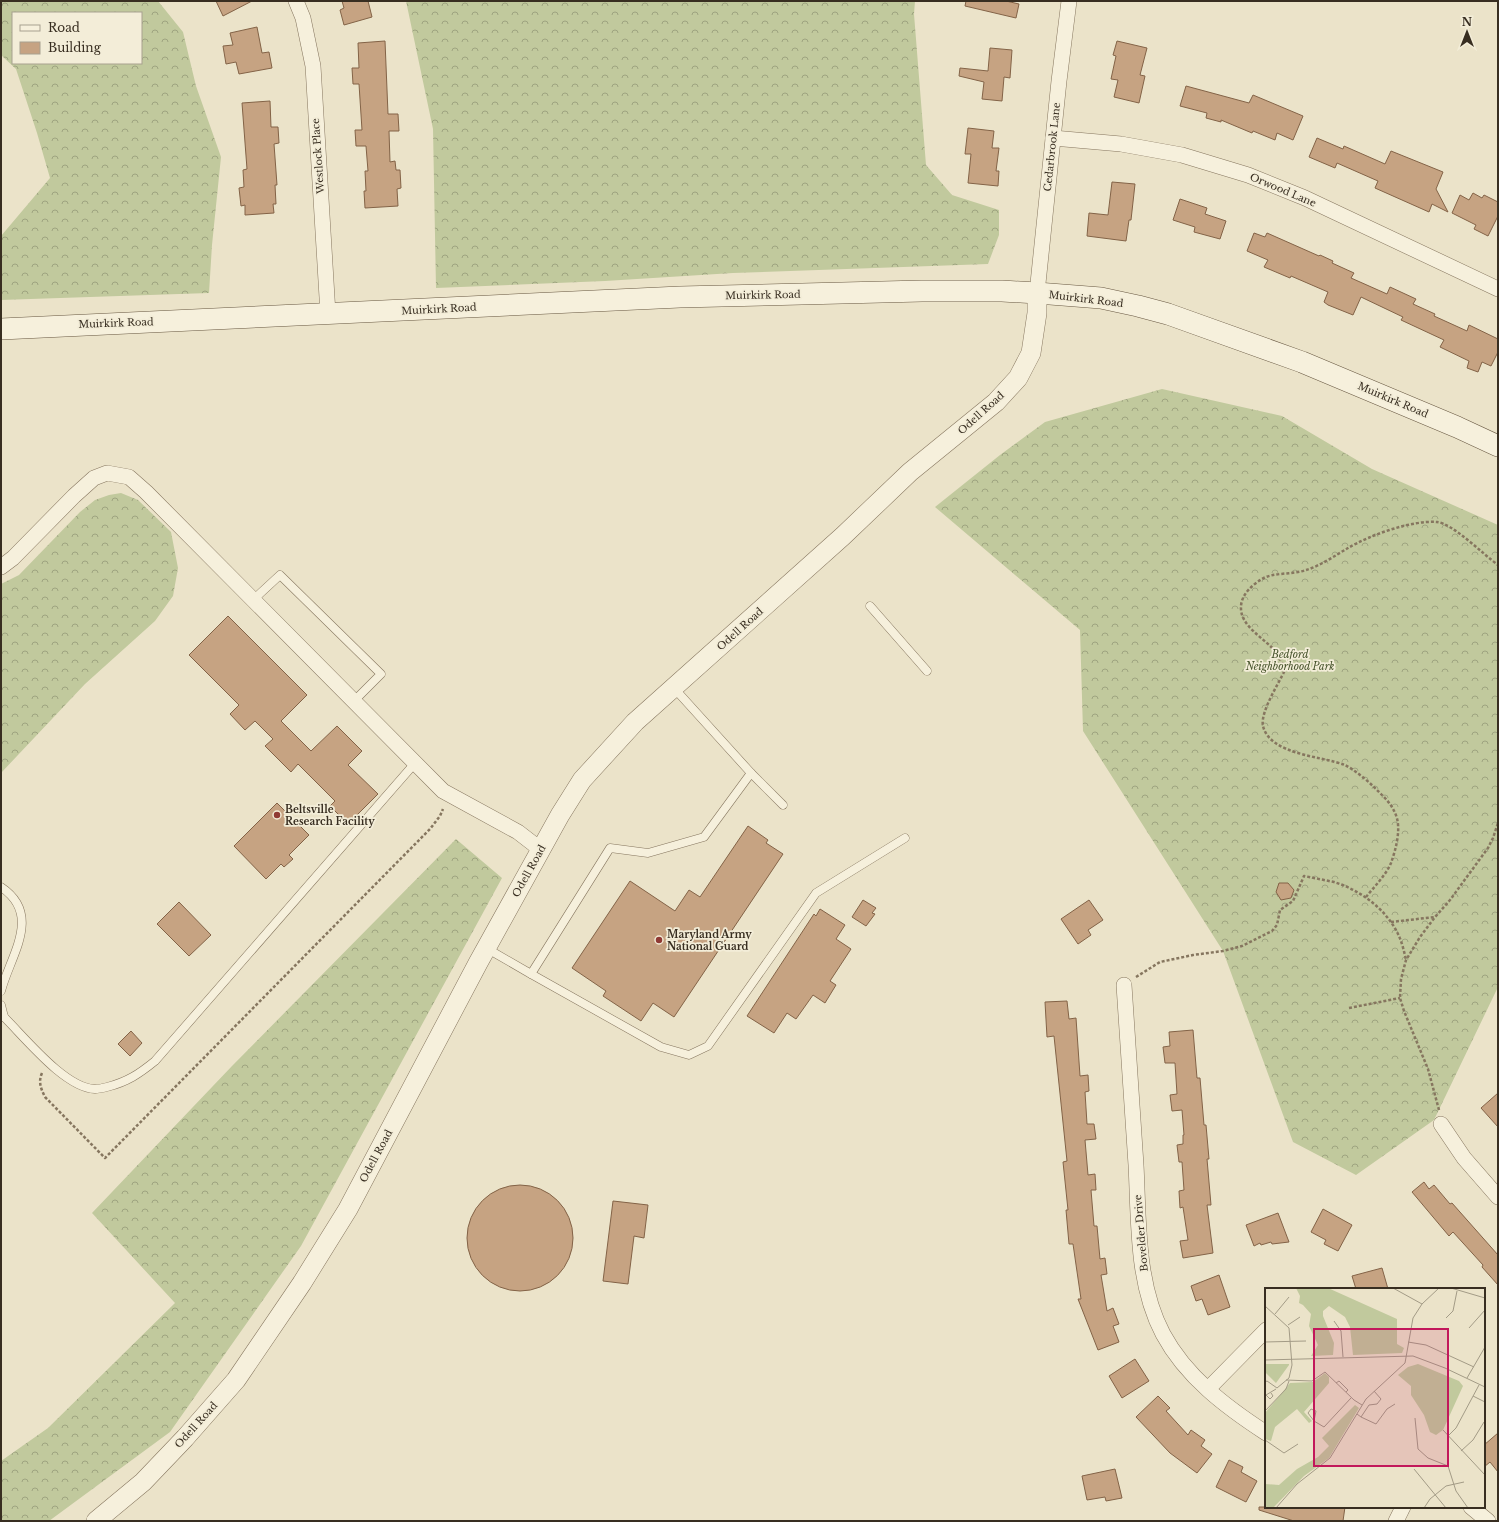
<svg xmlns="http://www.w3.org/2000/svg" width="1499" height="1522" font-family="'Libre Baskerville',serif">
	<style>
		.forest { fill: url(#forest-crowns); fill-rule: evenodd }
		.building { fill: #c6a382; stroke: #836347 }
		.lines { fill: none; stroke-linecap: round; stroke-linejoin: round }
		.service-casing { stroke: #86765f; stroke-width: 9 }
		.minor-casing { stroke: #86765f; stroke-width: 16 }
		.tertiary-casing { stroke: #86765f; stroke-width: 20 }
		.secondary-casing { stroke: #685842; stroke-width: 22 }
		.path { stroke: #86765f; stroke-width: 2.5; stroke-dasharray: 3 2; stroke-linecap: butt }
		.service { stroke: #f6f0dc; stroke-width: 8 }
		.minor { stroke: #f6f0dc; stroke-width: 15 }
		.tertiary { stroke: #f6f0dc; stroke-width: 19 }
		.secondary { stroke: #f6f0dc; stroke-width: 21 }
		.poi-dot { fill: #903a34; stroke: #f3edd8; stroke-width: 1.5 }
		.labels { text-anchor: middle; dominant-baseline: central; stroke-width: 3.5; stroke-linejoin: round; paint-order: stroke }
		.street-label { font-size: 10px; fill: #382e21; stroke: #f3edd8 }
		.park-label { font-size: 10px; font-style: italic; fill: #45522a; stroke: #f3edd8 }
		.poi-label { font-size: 10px; font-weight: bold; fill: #382e21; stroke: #f3edd8; text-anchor: start }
		.inset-road { fill: none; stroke: #a39b86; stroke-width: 1 }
		.view { fill: #c2185b; fill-opacity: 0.15; stroke: #c2185b; stroke-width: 2 }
		.inset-edge { fill: none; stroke: #382e21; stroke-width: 2 }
	</style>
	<defs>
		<pattern id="forest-crowns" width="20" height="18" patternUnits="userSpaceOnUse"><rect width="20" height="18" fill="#c1c99d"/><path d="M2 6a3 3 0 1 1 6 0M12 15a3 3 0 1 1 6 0" fill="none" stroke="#9ea480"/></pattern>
	</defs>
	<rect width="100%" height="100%" fill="#ebe3c9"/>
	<!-- forest -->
	<g class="forest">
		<path d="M1,1H158L183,32L196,86L221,157L212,245L209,293L1,300V236L50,178L37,133L16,69L1,55ZM13,13H141V63H13Z"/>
		<polygon points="406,1 915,1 914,14 926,165 952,195 999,210 999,235 988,264 733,273 605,281 436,288 433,129"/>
		<polygon points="1162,389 1282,416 1372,469 1498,525 1498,987 1434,1120 1356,1175 1293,1142 1223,951 1083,731 1080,630 935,507 1000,455 1045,422"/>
		<polygon points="121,493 138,500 171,532 178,568 173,596 155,621 85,684 1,773 1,584 19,575 80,512 95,500 109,495"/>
		<polygon points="456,839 502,878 301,1246 170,1432 49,1521 1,1521 1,1461 48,1428 175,1303 92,1213 232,1066"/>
	</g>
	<!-- building -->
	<g class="building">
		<polygon points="216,1 252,1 223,16"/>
		<polygon points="342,1 368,1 372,17 344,25 340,10 344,8"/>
		<polygon points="966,1 1006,1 1019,4 1016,18 965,6"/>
		<polygon points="257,27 262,53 269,52 272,68 239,74 236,62 226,64 223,46 233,45 230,33"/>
		<polygon points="385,41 388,114 398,114 399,131 389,131 390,162 395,161 396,170 400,170 401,188 397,189 398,206 365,208 364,191 366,191 365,171 368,171 366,146 356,146 355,130 362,130 359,84 353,84 352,68 359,68 358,43"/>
		<polygon points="1117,41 1147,48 1140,75 1145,76 1139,103 1114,97 1118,80 1111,79 1116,56 1113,55"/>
		<polygon points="990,48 1012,50 1010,78 1004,77 1002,101 982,99 984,82 959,76 960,68 988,71"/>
		<polygon points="1186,86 1249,103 1253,95 1303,116 1293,140 1277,133 1275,140 1253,131 1252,133 1221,120 1221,122 1206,118 1207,113 1180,106"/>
		<polygon points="270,101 271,127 278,127 279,143 274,144 277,185 275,185 276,204 273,204 274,213 245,215 245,205 241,206 239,188 244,187 243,170 247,169 242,103"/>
		<polygon points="968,128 994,131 992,148 999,148 996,171 999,171 998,186 968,183 971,154 965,154"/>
		<polygon points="1317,138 1343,149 1344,146 1385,164 1391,151 1443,172 1436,189 1448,212 1432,204 1429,212 1375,188 1378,181 1337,163 1335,168 1309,157"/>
		<polygon points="1112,182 1135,184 1131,220 1129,220 1126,241 1087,236 1089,213 1108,215"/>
		<polygon points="1473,193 1482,198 1484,195 1498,202 1498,216 1488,236 1474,229 1476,225 1452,213 1460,195 1469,200"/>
		<polygon points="1180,199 1207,208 1205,214 1226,221 1220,239 1194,232 1195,227 1173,220"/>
		<polygon points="1254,233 1265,237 1267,233 1319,256 1320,255 1333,261 1332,263 1354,273 1351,278 1387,294 1390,287 1416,299 1413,304 1435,314 1434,316 1467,331 1469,325 1498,339 1498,352 1491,366 1482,362 1478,372 1467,368 1469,361 1440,347 1444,340 1401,320 1403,317 1361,297 1353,315 1328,305 1324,302 1328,292 1291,276 1290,278 1264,267 1268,260 1247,251"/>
		<polygon points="228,616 307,695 281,721 311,751 337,726 362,751 348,765 378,794 348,824 330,806 335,801 298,764 291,772 265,746 273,739 255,721 245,730 230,714 239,705 189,655"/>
		<polygon points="277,803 309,835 289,855 293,859 284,867 281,864 266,879 234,846"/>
		<polygon points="748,826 768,840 766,843 783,854 674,1017 653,1003 641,1021 603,996 606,991 572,968 630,881 675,911 689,890 700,897"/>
		<polygon points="1279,883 1288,883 1294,890 1291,898 1281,900 1276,892"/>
		<polygon points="863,900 876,908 872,913 875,914 866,926 852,917"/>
		<polygon points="1089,900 1103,920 1088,930 1091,935 1078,944 1061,919"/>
		<polygon points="179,902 211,935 189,956 157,924"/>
		<polygon points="820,909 845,925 836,939 851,949 830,981 836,985 825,1003 813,995 796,1019 787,1013 774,1033 747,1016 814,914 816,916"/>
		<polygon points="1067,1001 1069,1019 1076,1018 1080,1076 1088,1075 1089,1091 1085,1092 1087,1124 1094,1124 1096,1139 1085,1140 1088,1175 1095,1174 1096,1190 1091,1190 1094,1226 1097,1226 1100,1259 1105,1258 1107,1274 1101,1275 1107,1311 1113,1308 1119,1324 1113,1326 1119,1342 1098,1350 1078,1299 1081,1299 1073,1244 1069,1244 1066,1210 1068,1210 1063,1162 1067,1161 1054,1036 1047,1037 1045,1002"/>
		<polygon points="1193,1030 1197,1078 1200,1078 1204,1125 1206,1125 1209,1159 1207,1159 1211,1205 1207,1205 1213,1253 1183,1258 1180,1241 1188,1240 1183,1207 1180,1208 1179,1191 1184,1190 1182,1162 1179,1162 1177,1145 1183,1144 1183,1135 1184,1135 1182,1110 1172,1111 1170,1095 1177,1094 1175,1063 1165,1063 1163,1047 1170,1046 1169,1032"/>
		<polygon points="131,1031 142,1043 130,1056 118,1044"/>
		<polygon points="1498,1093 1498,1127 1481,1108"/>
		<polygon points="1424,1182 1429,1189 1434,1185 1450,1204 1452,1203 1498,1255 1498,1285 1482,1267 1483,1265 1453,1232 1449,1236 1412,1192"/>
		<circle cx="520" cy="1238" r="53"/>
		<polygon points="613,1201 648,1205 644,1238 634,1236 628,1284 603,1281"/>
		<polygon points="1323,1209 1352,1225 1338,1251 1324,1244 1326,1240 1311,1232"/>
		<polygon points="1278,1213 1289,1242 1272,1244 1271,1242 1261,1245 1260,1243 1254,1246 1246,1225"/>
		<polygon points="1382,1268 1388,1289 1356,1289 1352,1276"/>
		<polygon points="1219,1275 1230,1307 1208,1315 1202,1299 1196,1301 1191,1286"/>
		<polygon points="1135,1359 1149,1381 1122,1398 1109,1376"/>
		<polygon points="1158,1396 1170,1408 1166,1411 1188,1435 1191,1430 1205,1440 1201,1446 1212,1454 1197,1473 1170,1453 1136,1417"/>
		<polygon points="1498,1433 1498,1472 1490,1462 1484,1467 1484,1445"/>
		<polygon points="1229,1460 1243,1467 1241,1472 1257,1481 1246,1502 1216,1487"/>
		<polygon points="1115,1469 1122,1498 1106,1501 1105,1497 1087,1500 1082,1476"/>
		<polygon points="1259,1507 1345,1507 1343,1521 1294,1521 1259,1510"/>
	</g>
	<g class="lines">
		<!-- service casing -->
		<g class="service-casing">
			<g id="service">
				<polyline points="253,600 280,575 381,674 354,701"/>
				<polyline points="870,606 927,671"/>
				<polyline points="751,773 783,805"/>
				<path d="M1,887C43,915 10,956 1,991"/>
				<polyline points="486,948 531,974 610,848 648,853 704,837 751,773 674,688"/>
				<polyline points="531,974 661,1047 689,1055 708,1046 816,893 905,838"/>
				<polyline points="1,1005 4,1017"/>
				<path d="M1,1014C23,1035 64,1088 95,1089C99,1089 103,1088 107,1087C127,1082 139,1074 155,1061L415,763"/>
			</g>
		</g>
		<!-- minor casing -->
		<g class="minor-casing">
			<g id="minor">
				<polyline points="296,1 303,18 313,66 328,314"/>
				<polyline points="1053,138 1121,144 1182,155 1248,175 1305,198 1498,289"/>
				<polyline points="1037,293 1059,81 1069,1"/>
				<polyline points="1,567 13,558 74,496 94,478 107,473 129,477 146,492 443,791 518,832 540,849"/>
				<path d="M1124,985C1128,1045 1132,1105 1136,1165C1139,1221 1136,1283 1163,1334C1186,1377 1226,1407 1266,1433"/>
				<polyline points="1441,1124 1464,1158 1498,1197"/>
				<polyline points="1208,1389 1266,1330"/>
				<polyline points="1471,1507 1488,1521"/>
				<polyline points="1396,1521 1403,1507"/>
			</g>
		</g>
		<!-- tertiary casing -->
		<g class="tertiary-casing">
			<polyline id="tertiary" points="96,1521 143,1482 185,1438 236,1380 302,1283 348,1209 478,963 560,815 582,780 635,722 843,536 910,472 996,402 1018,378 1031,353 1037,313 1037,293"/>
		</g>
		<!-- secondary casing -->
		<g class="secondary-casing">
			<polyline id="secondary" points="1,329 680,297 922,291 1002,291 1037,293 1101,298 1138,306 1168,314 1302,362 1457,427 1498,446"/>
		</g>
		<!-- path -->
		<g class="path">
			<path d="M1366,897C1374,887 1386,875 1391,863C1396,849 1402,827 1395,813C1391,803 1383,796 1376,789C1367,780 1356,771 1345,765C1322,756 1270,755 1263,726C1260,712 1279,683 1285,670C1282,663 1279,657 1275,651C1264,638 1240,626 1241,607C1241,595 1252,585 1262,579C1273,572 1292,575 1306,570C1320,566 1336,555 1348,548C1370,535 1412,520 1437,522C1452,523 1484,555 1498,565"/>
			<polyline points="1391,922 1435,917"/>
			<path d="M1136,977L1160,962L1193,955L1223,951L1242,946L1272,931L1277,925L1280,910L1293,901L1304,876C1314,878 1324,880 1334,882C1360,890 1386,909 1398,934C1402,942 1404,951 1406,960"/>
			<polyline points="1349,1008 1400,998"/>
			<path d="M42,1073C38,1082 41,1089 45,1097L105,1158L430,829L440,816L443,809"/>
			<polyline points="1439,1110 1428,1069 1404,1011 1400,998 1401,979 1406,960 1420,937 1435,917 1450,900 1488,848 1493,838 1498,823"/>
		</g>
		<!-- service -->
		<use href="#service" class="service"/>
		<!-- minor -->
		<use href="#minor" class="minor"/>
		<!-- tertiary -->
		<use href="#tertiary" class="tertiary"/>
		<!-- secondary -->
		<use href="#secondary" class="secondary"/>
	</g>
	<!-- markers -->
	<g class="poi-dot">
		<circle cx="277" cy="815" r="4"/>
		<circle cx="659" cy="940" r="4"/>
	</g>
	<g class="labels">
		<!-- street labels -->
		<g class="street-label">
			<text transform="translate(1052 147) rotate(-84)">Cedarbrook Lane</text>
			<text transform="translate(318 156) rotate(-94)">Westlock Place</text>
			<text transform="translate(1283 190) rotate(23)">Orwood Lane</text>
			<text transform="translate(763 295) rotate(-1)">Muirkirk Road</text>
			<text transform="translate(1086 299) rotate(7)">Muirkirk Road</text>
			<text transform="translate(439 309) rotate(-3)">Muirkirk Road</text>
			<text transform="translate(116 323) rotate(-2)">Muirkirk Road</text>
			<text transform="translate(1393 400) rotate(23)">Muirkirk Road</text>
			<text transform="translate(981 413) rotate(-42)">Odell Road</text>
			<text transform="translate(740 629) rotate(-42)">Odell Road</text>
			<text transform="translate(529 871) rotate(-61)">Odell Road</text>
			<text transform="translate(376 1156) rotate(-62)">Odell Road</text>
			<text transform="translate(1141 1233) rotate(-95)">Bovelder Drive</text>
			<text transform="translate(196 1425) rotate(-48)">Odell Road</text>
		</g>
		<!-- park labels -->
		<g class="park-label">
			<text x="1290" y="654">Bedford<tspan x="1290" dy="12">Neighborhood Park</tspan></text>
		</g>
		<!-- poi labels -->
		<g class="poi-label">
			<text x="285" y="809">Beltsville<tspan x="285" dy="12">Research Facility</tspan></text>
			<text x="667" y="934">Maryland Army<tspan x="667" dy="12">National Guard</tspan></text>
		</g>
	</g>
	<!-- overview -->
	<g transform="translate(1265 1288)">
		<rect width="220" height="220" fill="#ebe3c9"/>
		<path d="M31,0H63L132,31V56L139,60L137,65L88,67L85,39L80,29L64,18L58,23V28L69,55L68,67L46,68L53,57L44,38L46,26L38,17L34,15L35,8ZM0,76H24V77L11,95L0,84ZM153,76L194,93L198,98L178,142L171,147L165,144L159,127L146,107V98L133,87L143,79ZM60,85L64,89V95L39,124L47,133L44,135L32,121L10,139L6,153L0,151V125L25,95L48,94ZM90,117L94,120L64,170L39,188L9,219L0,220V196L14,197L32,181L53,169L64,158L57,150Z" fill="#c1c99d"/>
		<path class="inset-road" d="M128,0L157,16M186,0L220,10M0,18L24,40L27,77L24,90L12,100L2,93L0,94M10,26L24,9M181,30L188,23L192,3M69,33L76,43L78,69M23,37L35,29M204,40L220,22M0,54L41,53M143,54L161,57L209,79M0,72L148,68L180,80L220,99M202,90L220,59M21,92L47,93L60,84L89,112L97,117M71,95L74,93L83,102L81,104M6,105L8,108L5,111L1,107L11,101M208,108L220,114M0,123L21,101L24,93M92,126L96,129L104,117L112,116L116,111L109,103M96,129L111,136L122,121L130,116M150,130L153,161L163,170L183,178L191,203L203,220M49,133L43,125L46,121L51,123L49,133L59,139L86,110M178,142L220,187M183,148L191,140L214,97M0,152L19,165L33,156M196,163L208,152L219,134M149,181L181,220M11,220L32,196L65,170L101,111L140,75L148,30L157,16L174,0M159,220L165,211L181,198L199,194"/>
		<path class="view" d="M49,41H183V178H49Z"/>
		<rect width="220" height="220" class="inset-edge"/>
	</g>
	<!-- border -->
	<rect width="1499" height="1522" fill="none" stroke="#382e21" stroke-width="4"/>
	<!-- legend -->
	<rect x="12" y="12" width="130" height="52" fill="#f3edd8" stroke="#a8a18f"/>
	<rect x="20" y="25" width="20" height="6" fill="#f6f0dc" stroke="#a8a18f"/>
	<text x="48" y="32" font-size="12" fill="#382e21">Road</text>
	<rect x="20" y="42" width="20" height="12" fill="#c6a382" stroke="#a8a18f"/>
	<text x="48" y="52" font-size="12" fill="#382e21">Building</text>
	<!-- north arrow -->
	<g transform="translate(1467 32)" stroke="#f3edd8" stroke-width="3" paint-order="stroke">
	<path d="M0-3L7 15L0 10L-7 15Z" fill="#382e21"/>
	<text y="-6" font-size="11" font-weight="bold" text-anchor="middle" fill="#382e21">N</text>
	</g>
</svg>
